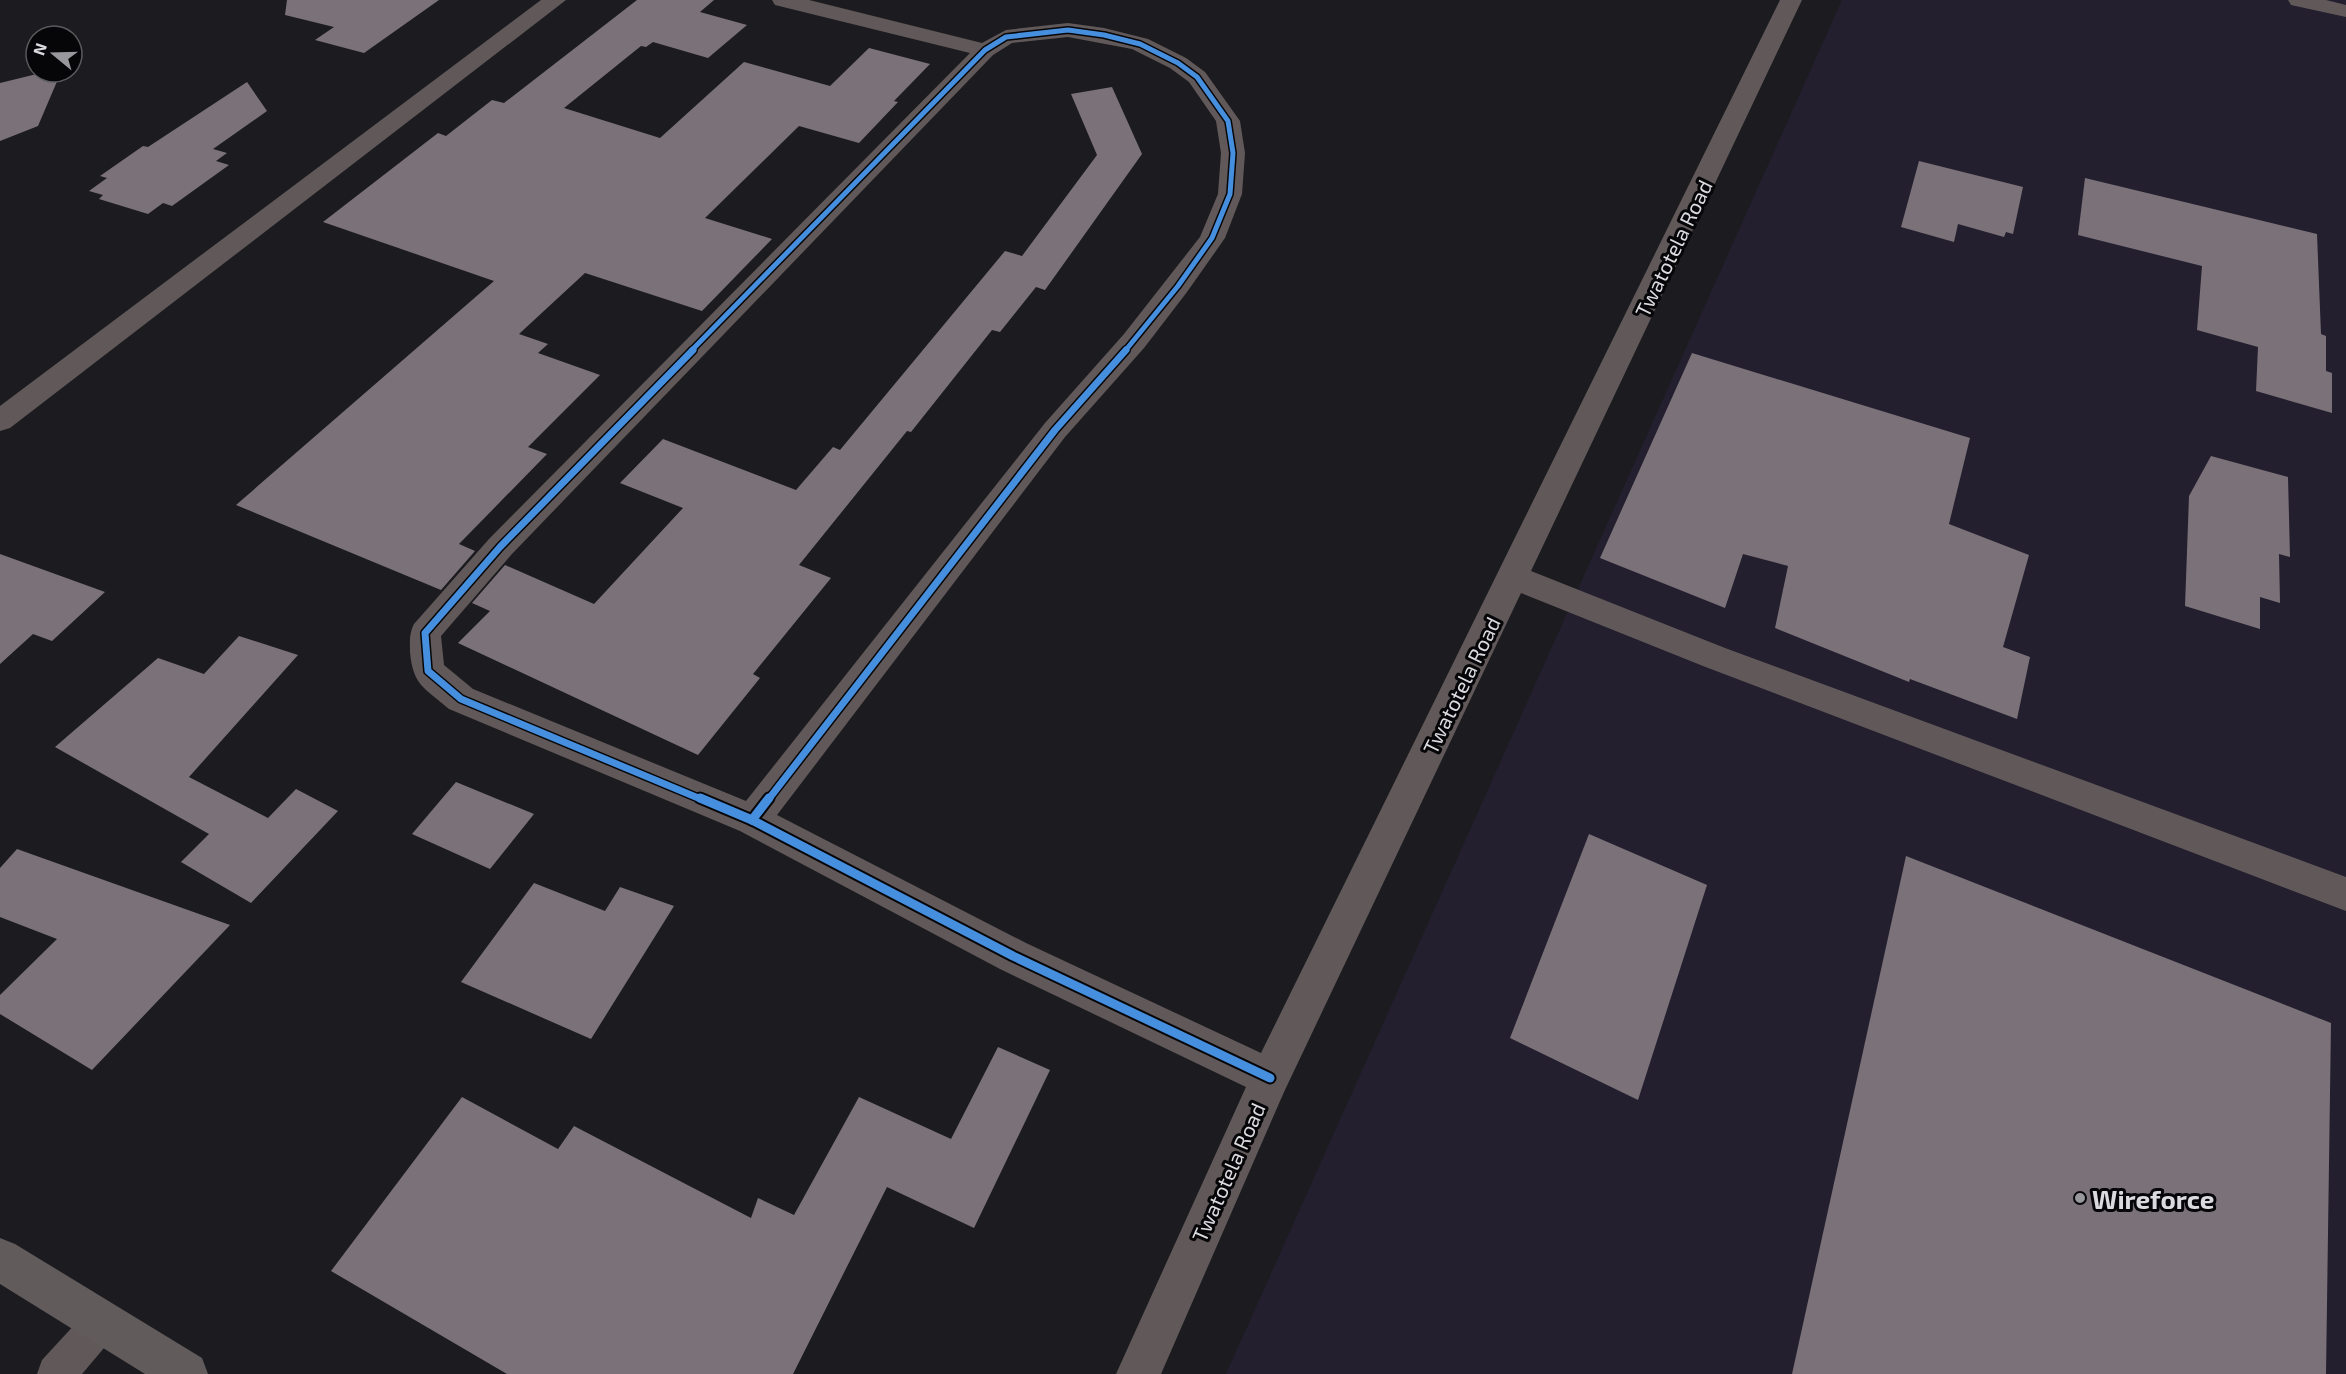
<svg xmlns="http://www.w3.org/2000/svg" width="2346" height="1374" font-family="'Exo 2',sans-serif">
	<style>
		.industrial { fill: #231f2e }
		.building { fill: #7b7279 }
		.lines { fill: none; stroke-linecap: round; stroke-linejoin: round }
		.service { fill: #615959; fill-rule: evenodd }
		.minor { fill: #615959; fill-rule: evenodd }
		.primary { fill: #625b5c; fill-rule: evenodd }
		.cycleway-far2-casing { stroke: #060608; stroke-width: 8 }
		.cycleway-far1-casing { stroke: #060608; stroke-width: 10 }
		.cycleway-casing { stroke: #060608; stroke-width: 13 }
		.cycleway-far2 { stroke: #468fdf; stroke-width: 5 }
		.cycleway-far1 { stroke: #468fdf; stroke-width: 7 }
		.cycleway { stroke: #468fdf; stroke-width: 9 }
		.poi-dot { fill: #98989c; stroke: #060608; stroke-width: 2 }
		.labels { text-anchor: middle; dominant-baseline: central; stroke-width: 6; stroke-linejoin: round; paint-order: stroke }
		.street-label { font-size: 21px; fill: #dbdbdf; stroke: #060608 }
		.near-poi-label { font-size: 26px; font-weight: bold; fill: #dbdbdf; stroke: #060608; text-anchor: start }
	</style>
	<rect width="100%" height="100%" fill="#1c1c20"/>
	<!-- industrial -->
	<polygon class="industrial" points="1842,0 2346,0 2346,1374 1226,1374"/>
	<!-- building -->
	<g class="building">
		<polygon points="287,0 439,0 364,53 315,40 334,27 285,15"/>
		<polygon points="637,0 714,0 700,12 747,25 708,58 653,42 646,47 641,46 564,108 660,138 744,62 830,86 869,48 930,64 894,101 898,102 859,143 799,126 705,218 772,239 702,311 585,273 519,334 548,344 538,353 600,375 528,447 547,454 459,544 475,551 441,590 236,505 494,281 323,222 438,133 446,136 492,100 504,103"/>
		<polygon points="45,72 61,72 38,126 0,141 0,83"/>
		<polygon points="247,82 267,111 213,149 227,153 216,161 229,165 172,206 163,203 148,214 99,199 103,195 89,191 107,178 100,176 143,146 148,147"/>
		<polygon points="1112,87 1142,154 1045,290 1036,287 1000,332 992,330 911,432 907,431 799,565 831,578 753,674 760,678 698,755 458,643 490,611 472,603 505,565 594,604 683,508 620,483 663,439 796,490 833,447 840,450 1005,251 1022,256 1097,155 1071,94"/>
		<polygon points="1919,161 2023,187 2013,234 2006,232 2004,237 1958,224 1954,242 1901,227"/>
		<polygon points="2085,178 2317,234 2321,334 2326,336 2326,371 2332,373 2332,413 2256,391 2258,347 2197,330 2202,266 2078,235"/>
		<polygon points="1692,353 1970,438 1949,524 2029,555 2003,647 2030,657 2017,719 1910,679 1909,682 1775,628 1788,566 1743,554 1725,608 1600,558"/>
		<polygon points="2211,456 2288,477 2290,557 2279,554 2280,603 2260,597 2260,629 2185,606 2189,496"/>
		<polygon points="0,554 105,592 52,641 33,634 0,664"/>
		<polygon points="239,636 298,655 189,777 268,818 296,789 338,811 251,903 181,862 209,834 55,747 158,658 204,674"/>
		<polygon points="456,782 534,814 490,869 412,834"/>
		<polygon points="1589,834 1707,885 1638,1100 1510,1038"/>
		<polygon points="17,849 230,925 92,1070 0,1014 0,995 57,939 0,917 0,868"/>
		<polygon points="1906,856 2331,1023 2326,1374 1792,1374"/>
		<polygon points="534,883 605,911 620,887 674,906 591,1039 461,982"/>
		<polygon points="998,1047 1050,1070 974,1228 887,1187 793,1374 507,1374 331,1271 462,1097 558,1149 574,1126 751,1218 758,1198 794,1215 859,1097 951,1139"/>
	</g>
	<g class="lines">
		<!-- service -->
		<polygon class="service" points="102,1303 115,1309 121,1322 115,1335 82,1374 37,1374 42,1360 89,1309"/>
		<!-- minor -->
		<g class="minor">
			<polygon points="541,0 566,0 10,428 0,431 0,406"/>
			<path d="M772,0H809L982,43L1006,30L1068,23L1104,28L1148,39L1186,58L1205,72L1240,121L1245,153L1242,194L1225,238L1187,292L1144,348L1065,437L777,815L1026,943L1261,1053L1780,0H1802L1531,571L1725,648L2346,877V911L1703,666L1521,593L1284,1092L1161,1374H1116L1246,1087L1000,969L740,831L449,709C425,688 413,686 410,652C410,641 409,634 414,624L489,539L970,53L775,5ZM1068,37L1132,49L1170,68L1189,82L1216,121L1221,153L1218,194L1200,237L1124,334L1045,423L746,801L473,689L444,665L441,636L511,555L993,55L1012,43Z"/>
			<polygon points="2288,0 2326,0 2346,5 2346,17 2291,5"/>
		</g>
		<!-- primary -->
		<polygon class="primary" points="0,1238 15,1244 202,1358 208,1374 145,1374 0,1284"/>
		<!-- cycleway-far2 casing -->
		<g class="cycleway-far2-casing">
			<polyline id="cycleway-far2" points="691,351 985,50 1006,37 1068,30 1104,35 1140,44 1178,63 1197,77 1228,121 1233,153 1230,194 1212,238 1178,286 1125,351"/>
		</g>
		<!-- cycleway-far1 casing -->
		<g class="cycleway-far1-casing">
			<g id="cycleway-far1">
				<polyline points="693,350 500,547 425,633 428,671 461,699 703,800"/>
				<polyline points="768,800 1055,430 1126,350"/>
			</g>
		</g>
		<!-- cycleway casing -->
		<g class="cycleway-casing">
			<g id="cycleway">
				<polyline points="700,798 752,820"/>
				<polyline points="752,820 1013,956 1270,1078"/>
				<polyline points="752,820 769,798"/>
			</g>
		</g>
		<!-- cycleway-far2 -->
		<use href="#cycleway-far2" class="cycleway-far2"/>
		<!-- cycleway-far1 -->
		<use href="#cycleway-far1" class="cycleway-far1"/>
		<!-- cycleway -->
		<use href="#cycleway" class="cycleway"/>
	</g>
	<!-- markers -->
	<circle class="poi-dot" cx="2080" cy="1198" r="6"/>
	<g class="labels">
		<!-- street labels -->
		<g class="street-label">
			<text transform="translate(1673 248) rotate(-64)">Twatotela Road</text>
			<text transform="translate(1461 685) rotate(-64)">Twatotela Road</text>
			<text transform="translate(1228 1172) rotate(-66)">Twatotela Road</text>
		</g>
		<!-- near-poi labels -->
		<g class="near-poi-label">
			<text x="2092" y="1198">Wireforce</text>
		</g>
	</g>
	<!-- north arrow -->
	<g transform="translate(54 54) rotate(289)"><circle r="28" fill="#060608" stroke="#5b5b5e" stroke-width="1.5"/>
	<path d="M0-4.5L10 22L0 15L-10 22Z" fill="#98989c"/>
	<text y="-9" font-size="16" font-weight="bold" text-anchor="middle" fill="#dbdbdf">N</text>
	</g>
</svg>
